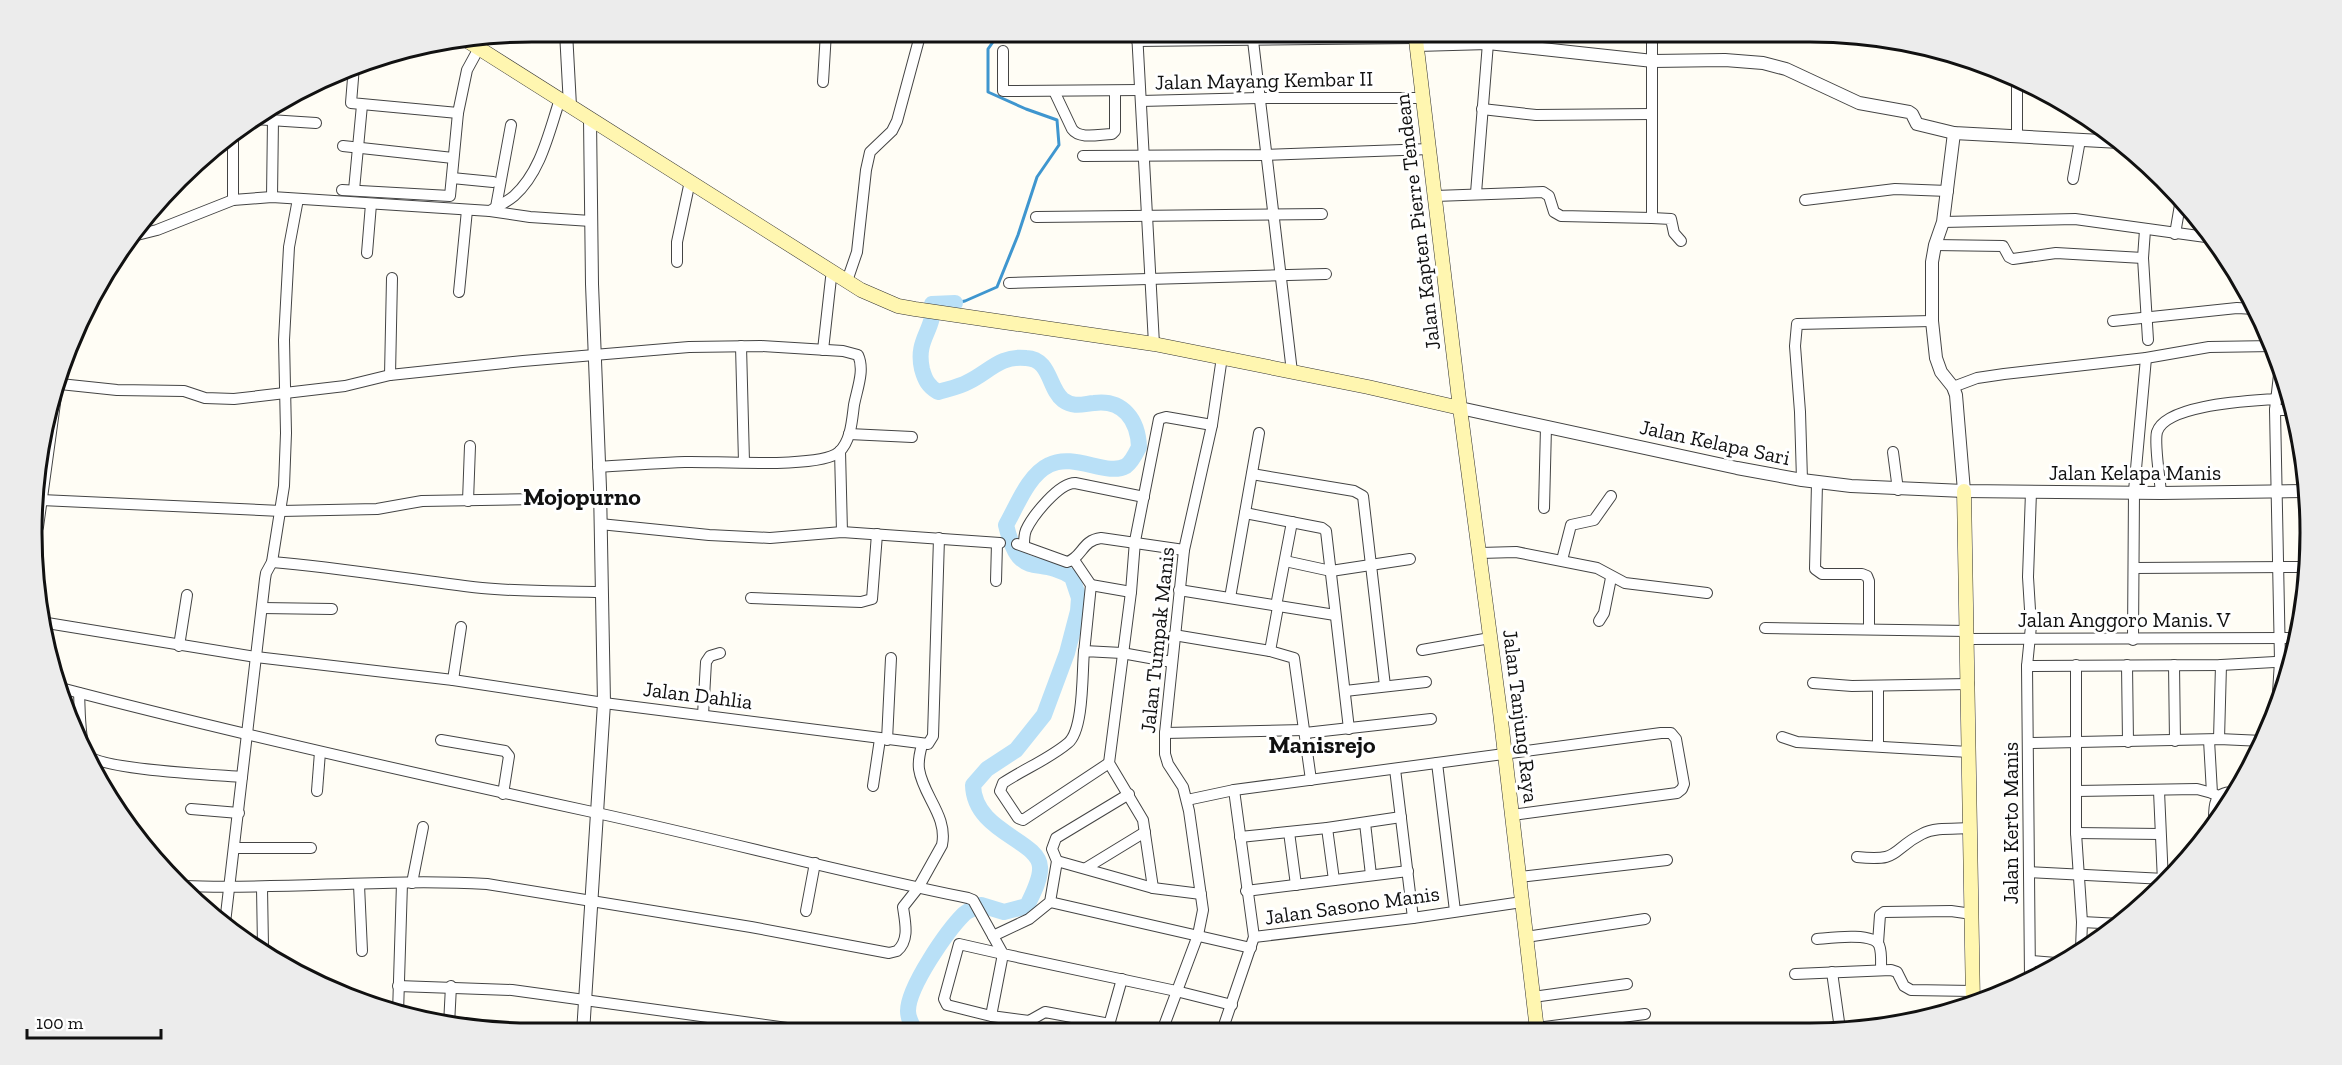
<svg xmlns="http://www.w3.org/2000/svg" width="2342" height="1065" font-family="'Zilla Slab',serif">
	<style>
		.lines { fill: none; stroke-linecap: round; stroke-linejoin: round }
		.stream { stroke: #3f96cf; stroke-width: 3 }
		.river { stroke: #b9e0f7; stroke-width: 16 }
		.minor-casing { stroke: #444; stroke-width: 12 }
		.tertiary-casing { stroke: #444; stroke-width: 14 }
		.secondary-casing { stroke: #333; stroke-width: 15 }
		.minor { stroke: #fff; stroke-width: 10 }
		.tertiary { stroke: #fff; stroke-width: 12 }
		.secondary { stroke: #fff6b0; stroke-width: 14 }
		.labels { text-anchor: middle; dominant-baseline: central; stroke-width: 6; stroke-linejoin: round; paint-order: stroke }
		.street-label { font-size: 21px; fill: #111; stroke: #fff }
		.quarter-label { font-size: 24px; font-weight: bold; fill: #111; stroke: #fff }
		.rim { fill: none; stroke: #111; stroke-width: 3 }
	</style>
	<rect width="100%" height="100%" fill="#fffdf5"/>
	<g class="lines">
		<!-- stream -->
		<polyline class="stream" points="955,303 965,301 997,287 1018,235 1037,177 1059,145 1057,120 1026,109 988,92 988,49 1000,32"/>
		<!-- river -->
		<path class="river" d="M916,1032C912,1025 908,1019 908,1011C908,987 947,931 964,914C968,910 975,908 981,905L1004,912L1027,906C1032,895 1041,879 1040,867C1039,840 974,832 973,785L987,769L1016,750L1044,715L1067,653L1078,611L1079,598L1072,577C1036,554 1020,583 1006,525C1017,506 1028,475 1049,465C1074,452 1107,477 1126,466C1132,462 1136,453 1139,447C1138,420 1123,399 1094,403C1083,404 1074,408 1063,400C1048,388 1051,359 1026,358C1000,355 989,372 968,382C959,387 948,389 938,392C928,386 925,380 922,369C915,338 936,330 932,304L955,303"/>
		<!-- minor casing -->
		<g class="minor-casing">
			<g id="minor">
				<polyline points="1137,32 1154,344"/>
				<polyline points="1252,32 1292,372"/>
				<polyline points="1137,41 1416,38"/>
				<polyline points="1003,51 1003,91 1140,90"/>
				<polyline points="354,66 351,103 458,113"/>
				<polyline points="823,82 826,32"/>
				<path d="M1054,91L1072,129C1080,140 1100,134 1112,134L1115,131V91"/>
				<polyline points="1141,101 1259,98 1423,98"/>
				<polyline points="1482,109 1536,115 1652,114"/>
				<polyline points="254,119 316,123"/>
				<polyline points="2017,135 2017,78"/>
				<polyline points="343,146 453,158"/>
				<polyline points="1083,156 1265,155 1430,149"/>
				<polyline points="452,178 493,182"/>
				<polyline points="2073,179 2080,140"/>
				<polyline points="342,190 450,196 458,113 467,70 479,48"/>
				<polyline points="354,190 362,105"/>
				<polyline points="1476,193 1488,43"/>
				<polyline points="1435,196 1543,192 1549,196 1554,212 1561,216 1652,218 1652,32"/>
				<polyline points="272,197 273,119"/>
				<polyline points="233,200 233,134"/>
				<polyline points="1805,200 1895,189 1948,191"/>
				<polyline points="496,207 511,125"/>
				<path d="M490,211C498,206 507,202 514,196C541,172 549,132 560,99"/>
				<polyline points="1036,217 1322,214"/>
				<polyline points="1652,218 1671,219 1674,233 1681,241"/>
				<polyline points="1943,222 2075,219 2213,238"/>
				<polyline points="2145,230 2143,258 2148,340"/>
				<polyline points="2175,234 2181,199"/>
				<polyline points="137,235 157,230 233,200 272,197 490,211 530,217 591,221"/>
				<polyline points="1935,245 2003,246 2009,257 2013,259 2056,253 2143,258"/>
				<polyline points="367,253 371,204"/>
				<polyline points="677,262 677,242 690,181"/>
				<polyline points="847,281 857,252 866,170 870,152 892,131 897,121 921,32"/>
				<polyline points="1009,283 1326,274"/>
				<polyline points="459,292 467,210"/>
				<polyline points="2113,321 2237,308 2255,309"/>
				<polyline points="741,346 744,462"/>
				<polyline points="823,350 831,278"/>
				<polyline points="390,375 392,278"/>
				<path d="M60,384L117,390L184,391L205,398L234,399L345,386L390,375L523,361L689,347L761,346L843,351L858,355C865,370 857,389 854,405C852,420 851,441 839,452C820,469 715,461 685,462C656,463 627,465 598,467"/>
				<polyline points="1953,387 1977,378 2004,374 2146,358 2209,347 2274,346"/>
				<polyline points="2275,410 2293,410"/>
				<polyline points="849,434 912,437"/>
				<polyline points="840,451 842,532"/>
				<polyline points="1893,452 1898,490"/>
				<polyline points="1252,474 1354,491 1363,496 1385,686"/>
				<polyline points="1802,480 1800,412 1795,346 1797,324 1932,321"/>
				<polyline points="1817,483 1815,569 1822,574 1862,574 1867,576 1869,581 1869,628"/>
				<path d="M2161,493C2160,479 2154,444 2157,432C2166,404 2251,401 2276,399"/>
				<polyline points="41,500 281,511 377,509 422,501 600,498"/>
				<polyline points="468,501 470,446"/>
				<polyline points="1544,508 1546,427"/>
				<polyline points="1245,513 1322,528 1326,531 1349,729"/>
				<polyline points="600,524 709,535 770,538 842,532 1000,543"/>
				<polyline points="38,527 56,396"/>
				<path d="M1017,544L1067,562C1082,558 1082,540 1101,538L1184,550"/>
				<path d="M1024,545C1024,539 1024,535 1026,530C1033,515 1059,483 1075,483L1144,497"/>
				<polyline points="1480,553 1516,552 1597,568 1625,583 1707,593"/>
				<polyline points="1074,560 1091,585 1084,653"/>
				<polyline points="1562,560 1571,525 1594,520 1611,496"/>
				<polyline points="1285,561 1331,571 1410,559"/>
				<path d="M272,562C343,568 412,580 482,588C522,592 562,591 602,592"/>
				<polyline points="2134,568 2307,567"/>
				<polyline points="996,581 997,543"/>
				<polyline points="1091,585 1131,592"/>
				<polyline points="1179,590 1335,615"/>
				<polyline points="751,598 861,602 872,599 877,534"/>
				<polyline points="1230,598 1259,433"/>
				<polyline points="1276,606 1292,522"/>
				<polyline points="262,608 332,609"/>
				<polyline points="1599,621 1604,613 1611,578"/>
				<polyline points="41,622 256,657 453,680 604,703 928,744 933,736 939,538"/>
				<polyline points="1765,628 1968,631"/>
				<polyline points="1174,635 1270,651 1294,658 1311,780"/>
				<polyline points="1968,639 2299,638"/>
				<polyline points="2133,640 2134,491 2146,358"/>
				<polyline points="179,646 187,595"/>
				<polyline points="1422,650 1490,638"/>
				<polyline points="1270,651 1278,607"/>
				<polyline points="2076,665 2076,833 2082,922 2081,949"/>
				<polyline points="2127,665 2128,742"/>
				<polyline points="2174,665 2175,741"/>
				<polyline points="2027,666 2221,665 2291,661"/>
				<polyline points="453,680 461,627"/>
				<polyline points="1813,683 1852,686 1969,684"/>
				<path d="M57,687C236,734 416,774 597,813C721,840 844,873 968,898L973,900L1003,954L1176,991L1232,1005"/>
				<polyline points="1345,691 1426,682"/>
				<path d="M79,693C80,709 79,739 86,753C95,770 219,775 242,777"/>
				<polyline points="2277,709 2280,661 2275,410 2280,366"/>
				<polyline points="703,715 706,662 710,656 720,653"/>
				<polyline points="1165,733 1304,730"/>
				<polyline points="1305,733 1431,719"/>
				<polyline points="1782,737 1797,742 1969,752"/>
				<polyline points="2219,739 2221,665"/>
				<polyline points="441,740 505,751 509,756 503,794"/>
				<polyline points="887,740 891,658"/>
				<polyline points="2209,740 2212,793 2218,796"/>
				<polyline points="2029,743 2219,739 2263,741"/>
				<polyline points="1878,746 1878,686"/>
				<path d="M1109,763L1023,820L1018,818L1000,791L1003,783C1024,769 1049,759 1068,743C1084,730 1082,672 1084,651L1122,653L1172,662"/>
				<polyline points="1437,763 1455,911"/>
				<polyline points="1395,769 1413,918"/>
				<polyline points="873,786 880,739"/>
				<polyline points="317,791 320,752"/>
				<polyline points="2077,791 2197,789 2212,793"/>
				<polyline points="2159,791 2163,882"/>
				<polyline points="1187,800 1234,790 1661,733 1671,733 1676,739 1684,784 1682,789 1677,793 1512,815"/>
				<polyline points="191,809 239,813"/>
				<polyline points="1365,823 1371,875"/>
				<path d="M2214,825C2214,808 2212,792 2233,792"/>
				<polyline points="1327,828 1334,880"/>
				<polyline points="1289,832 1296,885"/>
				<polyline points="2076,833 2160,834"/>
				<polyline points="1240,837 1327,828 1401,817"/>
				<polyline points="234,848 311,848"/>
				<path d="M1857,857C1901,862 1890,850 1922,834C1935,827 1955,829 1970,828"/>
				<polyline points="1057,861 1153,888 1201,894"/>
				<polyline points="1086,868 1145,832"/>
				<polyline points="2029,872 2165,879"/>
				<polyline points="1520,877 1667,860"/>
				<polyline points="412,883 423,827"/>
				<polyline points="359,885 362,951"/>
				<path d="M184,886C285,890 386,878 487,884L751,927L889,953L897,951C910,940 905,922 903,907L918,888L942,845C948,816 923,796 919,769C918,761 920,752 922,745"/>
				<polyline points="262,888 263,947"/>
				<polyline points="1153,888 1143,820 1109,763 1131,592 1135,541 1159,419 1166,417 1212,425"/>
				<polyline points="1246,891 1408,871"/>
				<polyline points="1050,902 1251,948"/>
				<polyline points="806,911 815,863"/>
				<polyline points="2082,922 2121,924"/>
				<polyline points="225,923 265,579 266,573 272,562 284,486 286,433 284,340 289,247 298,199"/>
				<polyline points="993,936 1029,919 1050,902 1057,861 1052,849 1056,838 1129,794"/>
				<polyline points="1254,937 1413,918 1522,902"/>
				<polyline points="1526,937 1645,919"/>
				<path d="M1817,939C1830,938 1872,932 1879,945C1882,952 1881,963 1881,970"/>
				<polyline points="1878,943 1880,915 1884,912 1951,911 1972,914"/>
				<polyline points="2031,961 2056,963"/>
				<polyline points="1832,972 1840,1029"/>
				<polyline points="1795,974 1891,970 1897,972 1904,986 1911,990 1973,991"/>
				<polyline points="2030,978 2027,666 2031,626 2028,577 2031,492"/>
				<polyline points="398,986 512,990 824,1033"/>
				<polyline points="1533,997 1627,984"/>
				<polyline points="398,1013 402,883"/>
				<polyline points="991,1016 1003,954 959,944 944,999 947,1005 991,1016 1029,1021 1045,1012 1110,1024"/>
				<polyline points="449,1025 451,986"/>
				<polyline points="1537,1028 1645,1014"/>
				<polyline points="1162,1031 1198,935 1203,910 1189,811 1183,787 1168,764 1165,754 1165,733 1184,550 1212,425 1222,357"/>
				<polyline points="1222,1031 1254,937 1234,790"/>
				<polyline points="1107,1032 1122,979"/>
			</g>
		</g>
		<!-- tertiary casing -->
		<g class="tertiary-casing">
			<g id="tertiary">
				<polyline points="566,32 570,106"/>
				<polyline points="1417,45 1488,43 1653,61 1725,60 1763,63 1786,69 1859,103 1909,112 1912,114 1917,124 1954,133 2120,142"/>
				<polyline points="1954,133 1943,222 1935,245 1932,262 1932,321 1936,358 1941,372 1953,387 1956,395 1964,491"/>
				<polyline points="1460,408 1737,468 1802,480 1851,486 1964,491 2161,493 2306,491"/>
				<polyline points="583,1033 604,703 600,488 592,284 590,119"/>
			</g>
		</g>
		<!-- secondary casing -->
		<g class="secondary-casing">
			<g id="secondary">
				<polyline points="1415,32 1460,408 1500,712 1537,1030"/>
				<polyline points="469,42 861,290 898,306 915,309 1154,344 1368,387 1460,408"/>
				<polyline points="1964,491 1973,1003"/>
			</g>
		</g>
		<!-- minor -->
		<use href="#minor" class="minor"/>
		<!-- tertiary -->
		<use href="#tertiary" class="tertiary"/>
		<!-- secondary -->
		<use href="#secondary" class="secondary"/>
	</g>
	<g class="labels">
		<!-- street labels -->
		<g class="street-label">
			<text transform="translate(1264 80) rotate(-1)">Jalan Mayang Kembar II</text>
			<text transform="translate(1417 222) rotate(-97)">Jalan Kapten Pierre Tendean</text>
			<text transform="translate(1715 442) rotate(12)">Jalan Kelapa Sari</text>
			<text x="2135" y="472">Jalan Kelapa Manis</text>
			<text x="2124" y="619">Jalan Anggoro Manis. V</text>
			<text transform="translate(1157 640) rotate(-84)">Jalan Tumpak Manis</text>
			<text transform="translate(698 695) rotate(7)">Jalan Dahlia</text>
			<text transform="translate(1521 716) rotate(83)">Jalan Tanjung Raya</text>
			<text transform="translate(2010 823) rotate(-90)">Jalan Kerto Manis</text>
			<text transform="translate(1352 905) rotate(-8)">Jalan Sasono Manis</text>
		</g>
		<!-- quarter labels -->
		<g class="quarter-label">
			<text x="582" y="496">Mojopurno</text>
			<text x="1322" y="744">Manisrejo</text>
		</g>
	</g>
	<!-- crop -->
	<path d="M0 0H2342V1065H0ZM532 42H1810A490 490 0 0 1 2300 532V533A490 490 0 0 1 1810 1023H532A490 490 0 0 1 42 533V532A490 490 0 0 1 532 42Z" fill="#ececec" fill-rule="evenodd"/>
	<path class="rim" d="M532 42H1810A490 490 0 0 1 2300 532V533A490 490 0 0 1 1810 1023H532A490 490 0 0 1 42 533V532A490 490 0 0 1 532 42Z"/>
	<!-- scale -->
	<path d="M27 1029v9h134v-9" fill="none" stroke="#111111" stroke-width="3"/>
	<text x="36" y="1029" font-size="18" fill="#111111" stroke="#ffffff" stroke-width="4.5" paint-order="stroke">100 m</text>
</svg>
